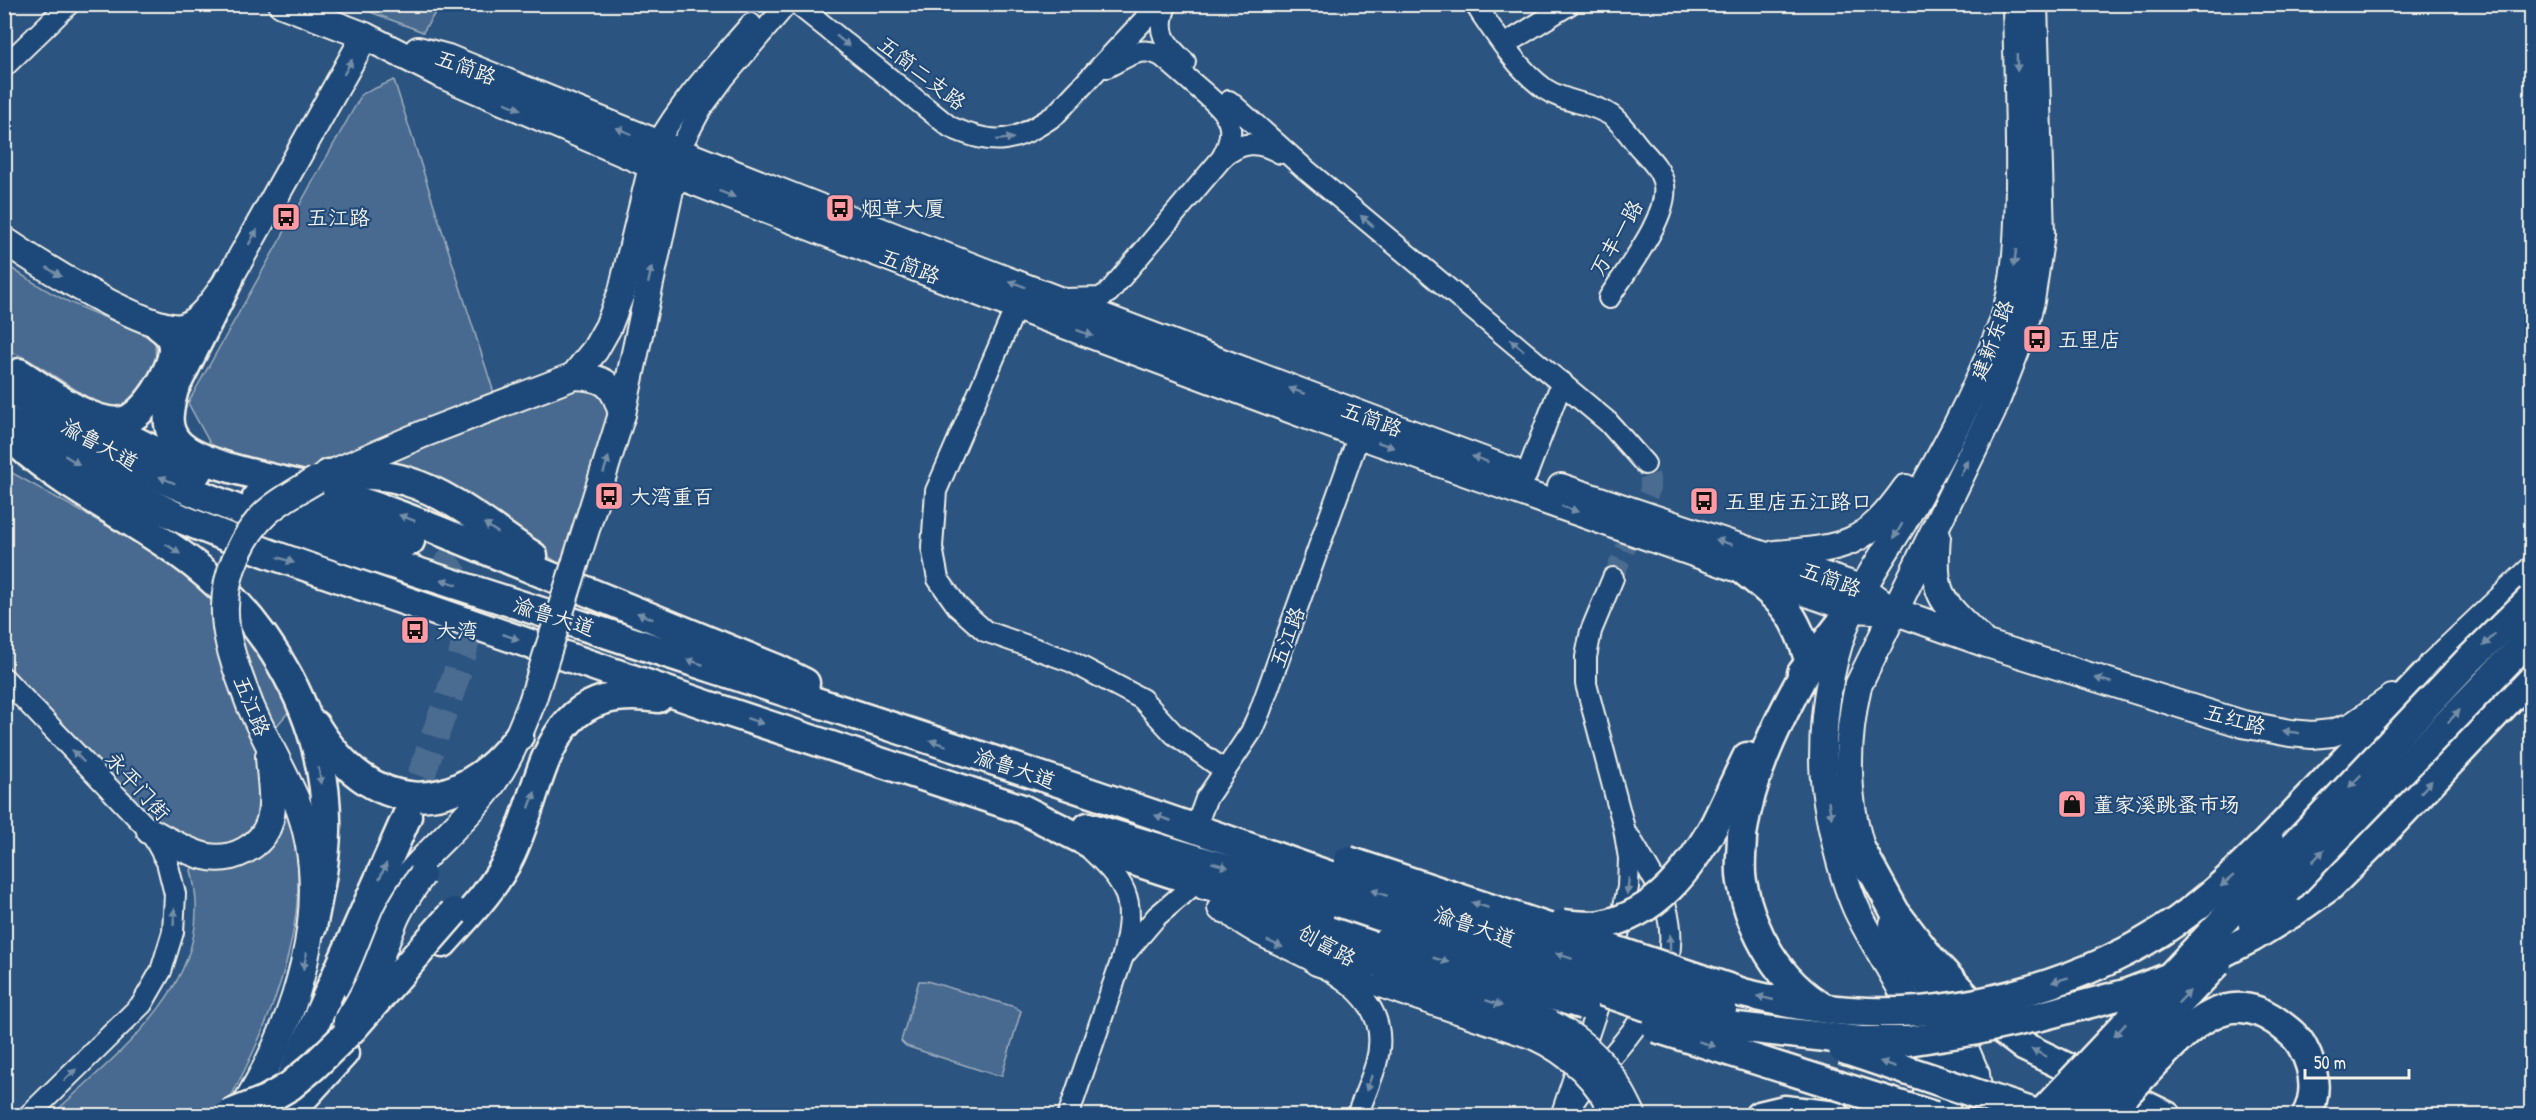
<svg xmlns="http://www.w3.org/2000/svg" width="2536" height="1120" font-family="'Patrick Hand','LXGW WenKai TC',sans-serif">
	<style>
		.green { fill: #496b90; stroke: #9eaebc; stroke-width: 1.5 }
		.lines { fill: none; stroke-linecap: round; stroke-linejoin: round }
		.minor-tunnel { stroke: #4a6c90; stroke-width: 20; stroke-dasharray: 20 10; stroke-linecap: butt }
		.highway-tunnel { stroke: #4a6c90; stroke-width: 28; stroke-dasharray: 28 14; stroke-linecap: butt }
		.minor-casing { stroke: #f4f1e8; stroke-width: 24 }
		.major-casing { stroke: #f4f1e8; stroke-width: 30 }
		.highway-casing { stroke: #f4f1e8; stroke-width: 33 }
		.minor { stroke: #1f4a7a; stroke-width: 20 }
		.major { stroke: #1f4a7a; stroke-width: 26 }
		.highway { stroke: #1f4a7a; stroke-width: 28 }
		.major-bridge-casing { stroke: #f4f1e8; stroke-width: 30; stroke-linecap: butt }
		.highway-bridge-casing { stroke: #f4f1e8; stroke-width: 33; stroke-linecap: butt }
		.major-bridge { stroke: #1f4a7a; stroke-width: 26 }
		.highway-bridge { stroke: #1f4a7a; stroke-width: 28 }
		.oneway { fill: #748da6 }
		.labels { text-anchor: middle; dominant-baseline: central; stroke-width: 4.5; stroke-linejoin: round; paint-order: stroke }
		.street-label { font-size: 21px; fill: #f4f1e8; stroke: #1f4a7a }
		.poi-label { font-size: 21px; fill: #f4f1e8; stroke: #1f4a7a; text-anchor: start }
	</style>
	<rect width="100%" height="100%" fill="#2c5481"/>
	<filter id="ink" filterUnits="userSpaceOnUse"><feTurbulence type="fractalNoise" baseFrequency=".0167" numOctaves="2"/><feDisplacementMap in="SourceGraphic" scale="12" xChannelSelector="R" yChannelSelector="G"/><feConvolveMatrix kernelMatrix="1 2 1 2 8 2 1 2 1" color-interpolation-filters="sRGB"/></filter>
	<g filter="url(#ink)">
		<!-- green -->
		<g class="green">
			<polygon points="352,5 440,5 423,32"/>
			<polygon points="394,80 495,396 305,471 212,447 188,403 362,94"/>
			<path d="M5,264C28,279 52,295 78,306C103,318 131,326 155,341L156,368L137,395L128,403L113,407L95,402L29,360L5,349Z"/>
			<polygon points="585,387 603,394 610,415 560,564 441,485 384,461"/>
			<polygon points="4,466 14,474 125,536 183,573 236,619 292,708 257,749 264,793 257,834 217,850 167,829 149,814 5,663"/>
			<path d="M288,815C321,910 267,1033 221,1115L51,1116C108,1061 196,998 196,911C197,897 194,883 191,870L197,863L226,862L278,816Z"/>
			<polygon points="919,981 927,981 1015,1007 1021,1011 1002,1075 995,1075 906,1046 901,1041"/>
		</g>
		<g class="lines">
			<!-- minor-tunnel -->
			<polyline class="minor-tunnel" points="1613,578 1650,490 1650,478 1645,464"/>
			<!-- highway-tunnel -->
			<path class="highway-tunnel" d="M407,816C418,785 429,753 440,721C451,690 474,636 467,602C460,571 436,555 410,541"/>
			<!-- minor casing -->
			<g class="minor-casing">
				<g id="minor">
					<path d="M797,4L950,127C996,147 1014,143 1055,115L1159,4"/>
					<path d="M1167,4C1154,31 1166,45 1185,62"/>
					<path d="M1475,4C1494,32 1517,69 1545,89C1565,103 1592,102 1612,116C1622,124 1631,137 1639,147C1649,158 1661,169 1664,185C1669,217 1626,270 1609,298"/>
					<polyline points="1504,45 1570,4"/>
					<polyline points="4,67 69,4"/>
					<polyline points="1229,101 1305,169 1608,422 1645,464"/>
					<path d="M657,144C682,99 717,63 751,24"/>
					<polyline points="678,152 701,109 724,78 787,4"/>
					<path d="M1222,158C1241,141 1258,140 1280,153"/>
					<path d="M1065,299L1100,298L1109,292L1222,158C1240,125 1227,113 1202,91C1189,80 1176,68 1163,57C1141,44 1127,57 1107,67"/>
					<polyline points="1016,307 936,491 932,547 938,579 958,607 985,631 1070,661 1142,699 1174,734 1224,770"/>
					<polyline points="1526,476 1562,382"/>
					<polyline points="4,678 150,831 167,862 175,894 173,932 161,971 142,1004 28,1116"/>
					<polyline points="1195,829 1206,799 1251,732 1260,711 1359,435"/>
					<path d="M1091,850C1131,888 1135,902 1123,956L1157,916L1197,882L1203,889"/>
					<path d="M1233,918C1283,958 1401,974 1376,1064C1371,1081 1363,1099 1357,1116"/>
					<path d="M1568,1112C1579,1089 1600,1070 1616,1051C1650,1011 1681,966 1667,911C1660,885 1643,861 1630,838"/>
					<polyline points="1068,1116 1123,956"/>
					<polyline points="1561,1116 1612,964 1628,887 1629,858 1624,828 1586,684 1586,657 1591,631 1613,578"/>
				</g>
			</g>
			<!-- major casing -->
			<g class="major-casing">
				<g id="major">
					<polyline points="282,4 365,36 442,75 651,165 1016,307 1359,435 1852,609 1894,611 1987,644 2243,724 2290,733 2312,735 2332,733 2352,726 2392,698"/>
					<path d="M418,50L448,58C800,203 1155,338 1512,471"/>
					<path d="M4,240C33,260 155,338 185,326C204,318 217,295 229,279L365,36"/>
					<path d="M574,376C605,377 614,384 622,414"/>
					<polyline points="330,474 423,434 574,376 595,350 608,327 622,291 656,150"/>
					<polyline points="1561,487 1864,589 1894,611"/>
					<path d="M1937,535C1933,594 1937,598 1980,638"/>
					<path d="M1775,554C1845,548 1865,546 1906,488"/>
					<polyline points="576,561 622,414 677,157"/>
					<polyline points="2432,665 2532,570"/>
					<path d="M150,831C167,840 185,851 204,856C231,863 263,847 270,820C275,800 270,776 269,756"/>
					<path d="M1869,870C1845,810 1844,748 1858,686L1992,412L2022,335L2031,301L2041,234L2034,4"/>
					<polyline points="1221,908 1379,963"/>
					<polyline points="1893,925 1964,1046 1976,1074 1982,1116"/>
					<polyline points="1317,962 1384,985"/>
					<path d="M355,988C366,958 374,923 393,896C420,855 461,827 490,787C509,761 520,732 532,702"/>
					<path d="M1940,1023C1950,1055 1952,1083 1944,1116"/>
					<path d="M238,1116C295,1027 338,903 296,800C282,768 264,737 250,705"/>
					<path d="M1923,1116C1926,1098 1931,1075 1927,1057C1919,1005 1878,956 1856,908C1840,872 1823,799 1823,759C1823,708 1831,656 1852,609C1866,579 1886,551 1903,523C1939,460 1975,395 2001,327C2017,284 2018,234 2019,187C2020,127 2017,65 2016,4"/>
				</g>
			</g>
			<!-- highway casing -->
			<g class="highway-casing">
				<g id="highway">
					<path d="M229,279L174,389C169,408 163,428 179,444C202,467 283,480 316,489C388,507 456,538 525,566C609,601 693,635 777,669L805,683"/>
					<path d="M19,373C45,389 92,427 123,421C144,417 174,369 173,348C173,337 167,332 159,326"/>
					<path d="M4,384C54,419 109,455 165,480C300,538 442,579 581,625C837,709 1093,791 1347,882"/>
					<polyline points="4,418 86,469 137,497 184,520 270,554 707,705 1022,809 1107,852 1385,943"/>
					<polyline points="115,431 197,472"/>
					<path d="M17,443C66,488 126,515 179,553C269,617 329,721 326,832C325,864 318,896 312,927"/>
					<path d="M328,474C353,475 382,473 406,481C453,495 492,530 533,556"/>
					<polyline points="257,497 410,541"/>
					<path d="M1742,569C1783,602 1795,611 1810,663C1780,717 1751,773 1742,835"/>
					<polyline points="1802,673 1852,609"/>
					<path d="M315,725C370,815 455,822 519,736"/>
					<polyline points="1715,824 1747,757"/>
					<polyline points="1088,827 1338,902"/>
					<polyline points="2269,840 2448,652"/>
					<polyline points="1861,850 1895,912 1930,958 1984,1016 2025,1047 2167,1116"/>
					<polyline points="2292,913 2330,886 2386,830 2532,675"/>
					<path d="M443,943C467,916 494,889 510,856C547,778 542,681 658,698"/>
					<polyline points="293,1109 344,1053"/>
					<polyline points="272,1116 290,1080 407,816"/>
					<polyline points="1759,1116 1784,1110 1836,1116"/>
				</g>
			</g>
			<!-- minor -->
			<use href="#minor" class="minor"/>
			<!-- major -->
			<use href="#major" class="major"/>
			<!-- highway -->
			<use href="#highway" class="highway"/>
			<!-- major-bridge casing -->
			<g class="major-bridge-casing">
				<g id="major-bridge">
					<polyline points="532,702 576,561"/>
					<path d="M250,705C230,652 212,610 237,555C244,539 253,525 266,513C280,500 299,490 316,480"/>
					<path d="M1379,963L1541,1019C1589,1042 1611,1068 1633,1116"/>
					<path d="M1384,985L1534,1036C1571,1053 1598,1078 1615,1116"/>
					<path d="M347,1021C370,989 380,955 395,919C402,903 412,889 422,875"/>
				</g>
			</g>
			<!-- highway-bridge casing -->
			<g class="highway-bridge-casing">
				<g id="highway-bridge">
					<path d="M1742,835C1742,850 1739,867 1742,882C1751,932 1779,982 1824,1008"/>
					<path d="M1348,861L1743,993C1784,1003 1825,1011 1868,1012C1971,1016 2092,980 2177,921C2211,897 2240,869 2269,840"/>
					<polyline points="1347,882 1722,1009"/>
					<polyline points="1338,902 1669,1014 1719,1025 1861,1041 1908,1041 1972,1031 2041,1016 2125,994 2191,969 2253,937 2292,913"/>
					<path d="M1563,924C1575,925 1589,927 1601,925C1657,914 1689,870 1715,824"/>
					<polyline points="2253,925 2532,636"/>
					<polyline points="1385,943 1583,1005"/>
					<polyline points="1656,1028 1934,1116"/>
					<polyline points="1843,1049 2043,1116"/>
					<polyline points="228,1115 266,1100 290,1086 314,1066 353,1028 454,912"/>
					<polyline points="2039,1116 2466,663 2531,599"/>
					<polyline points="2071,1116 2217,963"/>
					<path d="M2105,1116C2122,1098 2139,1080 2156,1062C2189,1028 2226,986 2276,1021C2285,1028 2296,1035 2302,1046C2314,1068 2319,1092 2306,1116"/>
				</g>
			</g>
			<!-- major-bridge -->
			<use href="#major-bridge" class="major-bridge"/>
			<!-- highway-bridge -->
			<use href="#highway-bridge" class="highway-bridge"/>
		</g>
		<!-- one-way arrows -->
		<defs><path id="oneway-solid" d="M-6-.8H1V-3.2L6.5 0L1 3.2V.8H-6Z" transform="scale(1.5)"/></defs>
		<g class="oneway">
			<use href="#oneway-solid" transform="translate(843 41) rotate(39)"/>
			<use href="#oneway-solid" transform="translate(2017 63) rotate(89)"/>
			<use href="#oneway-solid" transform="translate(348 67) rotate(-61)"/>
			<use href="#oneway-solid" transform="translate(513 106) rotate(23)"/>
			<use href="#oneway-solid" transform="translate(624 131) rotate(-158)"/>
			<use href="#oneway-solid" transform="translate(1005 139) rotate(-6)"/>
			<use href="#oneway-solid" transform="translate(727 194) rotate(21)"/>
			<use href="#oneway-solid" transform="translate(1367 221) rotate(-140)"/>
			<use href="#oneway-solid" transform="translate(253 237) rotate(-61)"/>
			<use href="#oneway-solid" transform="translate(2015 258) rotate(97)"/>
			<use href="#oneway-solid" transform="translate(54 272) rotate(31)"/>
			<use href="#oneway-solid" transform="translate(650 275) rotate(-78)"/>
			<use href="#oneway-solid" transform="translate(1017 284) rotate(-159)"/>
			<use href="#oneway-solid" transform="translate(1085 333) rotate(20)"/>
			<use href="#oneway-solid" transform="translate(1517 345) rotate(-140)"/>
			<use href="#oneway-solid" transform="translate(1297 391) rotate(-159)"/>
			<use href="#oneway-solid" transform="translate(1386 445) rotate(19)"/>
			<use href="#oneway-solid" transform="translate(1480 459) rotate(-160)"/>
			<use href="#oneway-solid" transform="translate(72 460) rotate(32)"/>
			<use href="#oneway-solid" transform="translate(606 465) rotate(-72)"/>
			<use href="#oneway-solid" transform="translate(1964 468) rotate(-64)"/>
			<use href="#oneway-solid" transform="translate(167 480) rotate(-157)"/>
			<use href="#oneway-solid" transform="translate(1570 509) rotate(19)"/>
			<use href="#oneway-solid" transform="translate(407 518) rotate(-159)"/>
			<use href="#oneway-solid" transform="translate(491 528) rotate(-146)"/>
			<use href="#oneway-solid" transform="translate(1898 531) rotate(120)"/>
			<use href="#oneway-solid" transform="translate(1724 542) rotate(-162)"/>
			<use href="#oneway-solid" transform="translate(173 549) rotate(34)"/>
			<use href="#oneway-solid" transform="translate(286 560) rotate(19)"/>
			<use href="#oneway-solid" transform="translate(449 582) rotate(-162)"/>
			<use href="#oneway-solid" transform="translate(645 616) rotate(-158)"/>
			<use href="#oneway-solid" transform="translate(511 637) rotate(19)"/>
			<use href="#oneway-solid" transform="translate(2489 640) rotate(135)"/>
			<use href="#oneway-solid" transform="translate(695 662) rotate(-162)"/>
			<use href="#oneway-solid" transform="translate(2103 680) rotate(-163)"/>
			<use href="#oneway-solid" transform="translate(2454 716) rotate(-46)"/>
			<use href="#oneway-solid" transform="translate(755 721) rotate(19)"/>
			<use href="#oneway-solid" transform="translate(2291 732) rotate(-173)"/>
			<use href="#oneway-solid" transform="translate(938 743) rotate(-161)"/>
			<use href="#oneway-solid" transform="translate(78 756) rotate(-134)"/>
			<use href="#oneway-solid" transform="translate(320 776) rotate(81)"/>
			<use href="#oneway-solid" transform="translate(2355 781) rotate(134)"/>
			<use href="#oneway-solid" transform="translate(2426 787) rotate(-47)"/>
			<use href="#oneway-solid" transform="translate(532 800) rotate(-70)"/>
			<use href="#oneway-solid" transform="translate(1830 810) rotate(80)"/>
			<use href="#oneway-solid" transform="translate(1163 818) rotate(-161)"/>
			<use href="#oneway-solid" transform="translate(2318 856) rotate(-47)"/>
			<use href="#oneway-solid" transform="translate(1220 865) rotate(17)"/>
			<use href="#oneway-solid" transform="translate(383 871) rotate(-66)"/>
			<use href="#oneway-solid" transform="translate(2227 881) rotate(139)"/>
			<use href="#oneway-solid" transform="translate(1628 886) rotate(96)"/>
			<use href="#oneway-solid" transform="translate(1379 893) rotate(-161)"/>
			<use href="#oneway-solid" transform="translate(1480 905) rotate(-162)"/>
			<use href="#oneway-solid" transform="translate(174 917) rotate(-87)"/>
			<use href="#oneway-solid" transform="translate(1670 943) rotate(-90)"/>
			<use href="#oneway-solid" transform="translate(1275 944) rotate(23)"/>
			<use href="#oneway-solid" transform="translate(1564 956) rotate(-161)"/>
			<use href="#oneway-solid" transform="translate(1441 960) rotate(17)"/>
			<use href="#oneway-solid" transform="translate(305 961) rotate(102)"/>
			<use href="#oneway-solid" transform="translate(2060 980) rotate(163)"/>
			<use href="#oneway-solid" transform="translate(2184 997) rotate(-46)"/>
			<use href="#oneway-solid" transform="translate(1765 998) rotate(-167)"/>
			<use href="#oneway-solid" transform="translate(1494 1003) rotate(19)"/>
			<use href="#oneway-solid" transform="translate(2120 1030) rotate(133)"/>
			<use href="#oneway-solid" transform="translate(1707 1044) rotate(17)"/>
			<use href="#oneway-solid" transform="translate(2039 1053) rotate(-154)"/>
			<use href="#oneway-solid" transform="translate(1888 1064) rotate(-162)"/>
			<use href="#oneway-solid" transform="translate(70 1075) rotate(-44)"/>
			<use href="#oneway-solid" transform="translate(1369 1083) rotate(110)"/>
		</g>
	</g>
	<!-- icons -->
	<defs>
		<g id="bus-square" transform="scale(1.5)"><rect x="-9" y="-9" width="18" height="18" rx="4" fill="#ff9aa2" stroke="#1f4a7a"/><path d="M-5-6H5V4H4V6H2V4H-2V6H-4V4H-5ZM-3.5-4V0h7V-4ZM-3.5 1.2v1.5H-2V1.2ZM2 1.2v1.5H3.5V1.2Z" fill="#111"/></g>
		<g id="shop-square" transform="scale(1.5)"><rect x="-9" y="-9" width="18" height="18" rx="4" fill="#ff9aa2" stroke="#1f4a7a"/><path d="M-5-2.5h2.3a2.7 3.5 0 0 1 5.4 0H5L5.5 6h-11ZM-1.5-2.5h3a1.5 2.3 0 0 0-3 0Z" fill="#111"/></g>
	</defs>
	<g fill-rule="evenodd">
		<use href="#bus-square" x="840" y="208"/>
		<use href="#bus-square" x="286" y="217"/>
		<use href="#bus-square" x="2037" y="339"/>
		<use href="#bus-square" x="609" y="496"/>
		<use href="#bus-square" x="1704" y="501"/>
		<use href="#bus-square" x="415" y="630"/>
		<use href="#shop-square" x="2072" y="804"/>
	</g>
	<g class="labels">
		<!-- street labels -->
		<g class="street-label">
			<text transform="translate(466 67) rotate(20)">五简路</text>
			<text transform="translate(922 73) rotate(38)">五简二支路</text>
			<text transform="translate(1616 238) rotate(-60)">万丰一路</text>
			<text transform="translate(910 266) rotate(21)">五简路</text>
			<text transform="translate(1992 340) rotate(-69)">建新东路</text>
			<text transform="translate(1372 419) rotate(20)">五简路</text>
			<text transform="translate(100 444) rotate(29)">渝鲁大道</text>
			<text transform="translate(1831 579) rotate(20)">五简路</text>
			<text transform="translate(554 616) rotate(18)">渝鲁大道</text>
			<text transform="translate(1287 637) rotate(-70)">五江路</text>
			<text transform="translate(252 706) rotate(68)">五江路</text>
			<text transform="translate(2235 719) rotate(15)">五红路</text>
			<text transform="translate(1015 768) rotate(19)">渝鲁大道</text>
			<text transform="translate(138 786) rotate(48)">永平门街</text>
			<text transform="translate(1475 926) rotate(19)">渝鲁大道</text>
			<text transform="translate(1327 945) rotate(29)">创富路</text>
		</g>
		<!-- poi labels -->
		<g class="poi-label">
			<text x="861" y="208">烟草大厦</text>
			<text x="307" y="217">五江路</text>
			<text x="2058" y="339">五里店</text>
			<text x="630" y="496">大湾重百</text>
			<text x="1725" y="501">五里店五江路口</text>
			<text x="436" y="630">大湾</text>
			<text x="2093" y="804">董家溪跳蚤市场</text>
		</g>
	</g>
	<!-- margin -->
	<rect width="2536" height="1120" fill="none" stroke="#1f4a7a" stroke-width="24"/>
	<rect x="12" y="12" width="2512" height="1096" fill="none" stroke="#f4f1e8" stroke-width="2" filter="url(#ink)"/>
	<!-- scale -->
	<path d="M2305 1069v9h104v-9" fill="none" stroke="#f4f1e8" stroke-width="3"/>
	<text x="2314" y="1069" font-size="18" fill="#f4f1e8" stroke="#1f4a7a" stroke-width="4.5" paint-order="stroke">50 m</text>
</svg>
